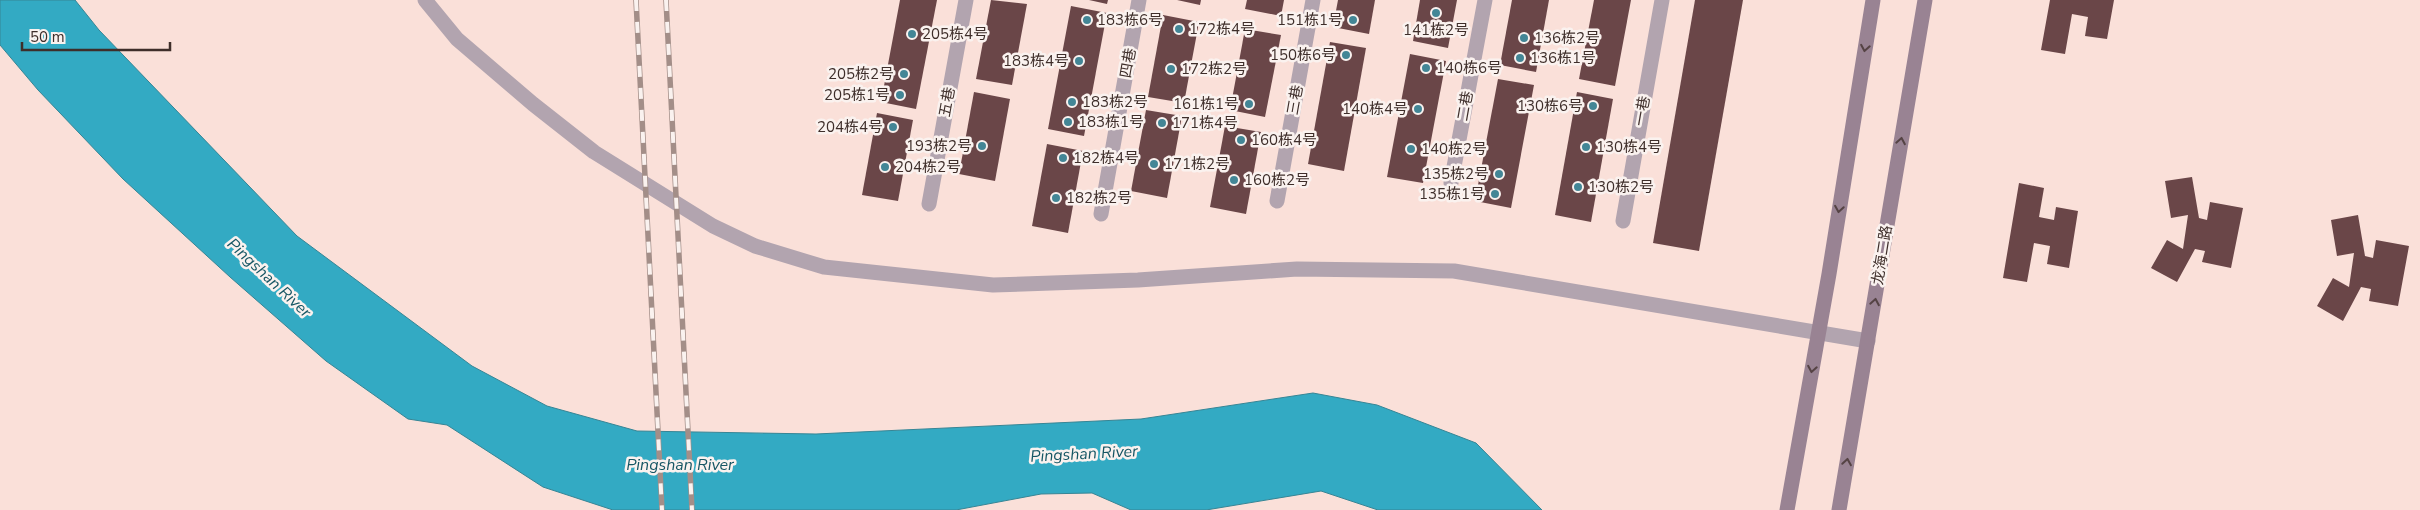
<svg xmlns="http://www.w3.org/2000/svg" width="2420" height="510" font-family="'Nunito Sans','Noto Sans SC',sans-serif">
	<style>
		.water { fill: #33aac3; stroke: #368595 }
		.building { fill: #6a4648 }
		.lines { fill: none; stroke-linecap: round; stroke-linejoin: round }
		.street { stroke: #b2a4af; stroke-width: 15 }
		.secondary { stroke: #998393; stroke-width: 15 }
		.rail-casing { stroke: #a38e88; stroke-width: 5.5 }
		.rail { stroke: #faf2ef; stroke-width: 4; stroke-dasharray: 11; stroke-linecap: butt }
		.oneway { stroke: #554344 }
		.poi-dot { fill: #438696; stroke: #faf2ef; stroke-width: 2 }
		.labels { text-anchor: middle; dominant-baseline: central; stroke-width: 5; stroke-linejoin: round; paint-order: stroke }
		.poi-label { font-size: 15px; fill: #3e2e2a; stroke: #faf2ef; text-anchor: start }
		.street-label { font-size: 15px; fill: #3e2e2a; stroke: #faf2ef }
		.water-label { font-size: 16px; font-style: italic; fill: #165664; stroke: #faf2ef }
	</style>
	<rect width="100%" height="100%" fill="#fae0d9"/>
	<!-- water -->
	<polygon class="water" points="0,0 75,0 99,30 297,236 472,366 547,406 637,431 816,434 1141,419 1313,393 1377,405 1476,443 1542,510 1378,510 1321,491 1206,510 1131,510 1092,493 1041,494 956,510 613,510 543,487 447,425 408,419 326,361 230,277 123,179 38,90 0,45"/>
	<!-- building -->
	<g class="building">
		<polygon points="900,0 937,0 916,109 881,102"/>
		<polygon points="991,0 1027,4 1012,85 976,79"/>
		<polygon points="1089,0 1108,0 1107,4"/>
		<polygon points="1177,0 1201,0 1200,5"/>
		<polygon points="1247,0 1284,0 1281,16 1245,9"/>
		<polygon points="1338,0 1375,0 1369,34 1333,27"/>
		<polygon points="1420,0 1457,0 1448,48 1413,41"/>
		<polygon points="1512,0 1549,0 1536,72 1500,65"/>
		<polygon points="1594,0 1631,0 1615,86 1579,79"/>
		<polygon points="1695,0 1743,0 1699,251 1653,243"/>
		<polygon points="2050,0 2114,0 2107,39 2085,36 2088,17 2072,14 2065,54 2041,50"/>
		<polygon points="1071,6 1107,13 1084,136 1048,129"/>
		<polygon points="1163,15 1199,22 1184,103 1148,97"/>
		<polygon points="1245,29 1281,35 1265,117 1230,110"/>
		<polygon points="1330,42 1366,48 1344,171 1308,164"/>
		<polygon points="1410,54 1446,61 1423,183 1387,177"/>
		<polygon points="1498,79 1534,85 1511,208 1475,201"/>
		<polygon points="974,92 1010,99 995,181 959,174"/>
		<polygon points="1577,92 1613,99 1591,222 1555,215"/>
		<polygon points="1146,110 1182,116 1167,198 1131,191"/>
		<polygon points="877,113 913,120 898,201 862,195"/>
		<polygon points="1225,126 1261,132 1246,214 1210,207"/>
		<polygon points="1047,144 1083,151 1068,233 1032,226"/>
		<polygon points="2192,177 2199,218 2207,220 2210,202 2243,208 2231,268 2202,262 2205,251 2195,249 2177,282 2151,268 2167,240 2183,249 2188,215 2171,218 2165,181"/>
		<polygon points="2019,183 2044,188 2039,217 2054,220 2056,207 2078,211 2069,268 2047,264 2050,246 2034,243 2027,282 2003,278"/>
		<polygon points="2358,215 2365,256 2373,258 2376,240 2409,246 2398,306 2369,301 2371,289 2361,287 2343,321 2317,306 2333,278 2349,287 2354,253 2337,256 2331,220"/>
	</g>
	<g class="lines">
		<!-- street -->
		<g class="street">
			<polyline points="425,0 457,39 533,104 594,152 713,226 755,246 824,267 993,285 1138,280 1297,269 1454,271 1868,341"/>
			<polyline points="1451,183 1485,0"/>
			<polyline points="1277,201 1313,0"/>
			<polyline points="929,204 966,0"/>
			<polyline points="1101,214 1139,0"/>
			<polyline points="1623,221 1662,0"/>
		</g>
		<!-- secondary -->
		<g class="secondary">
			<polyline points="1787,510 1829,274 1873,0"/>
			<polyline points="1839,510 1925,0"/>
		</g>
		<!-- rail casing -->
		<g class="rail-casing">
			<g id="rail">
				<polyline points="636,0 662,510"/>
				<polyline points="666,0 692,510"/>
			</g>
		</g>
		<!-- rail -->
		<use href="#rail" class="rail"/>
	</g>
	<!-- one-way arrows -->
	<defs><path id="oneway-chevron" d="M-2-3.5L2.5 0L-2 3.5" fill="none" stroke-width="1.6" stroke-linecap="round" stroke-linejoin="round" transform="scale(1.25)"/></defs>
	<g class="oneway">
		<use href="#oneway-chevron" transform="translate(1865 48) rotate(100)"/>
		<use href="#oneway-chevron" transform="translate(1901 141) rotate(-80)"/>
		<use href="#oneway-chevron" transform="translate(1839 209) rotate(99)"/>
		<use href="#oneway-chevron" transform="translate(1875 302) rotate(-80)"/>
		<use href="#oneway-chevron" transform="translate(1812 369) rotate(100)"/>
		<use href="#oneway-chevron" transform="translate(1847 462) rotate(-81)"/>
	</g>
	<!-- markers -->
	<g class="poi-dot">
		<circle cx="1436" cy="13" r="5"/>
		<circle cx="1087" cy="20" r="5"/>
		<circle cx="1353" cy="20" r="5"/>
		<circle cx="1179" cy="29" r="5"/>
		<circle cx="912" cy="34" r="5"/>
		<circle cx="1524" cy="38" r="5"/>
		<circle cx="1346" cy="55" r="5"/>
		<circle cx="1520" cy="58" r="5"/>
		<circle cx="1079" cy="61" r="5"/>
		<circle cx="1426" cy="68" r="5"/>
		<circle cx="1171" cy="69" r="5"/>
		<circle cx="904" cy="74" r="5"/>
		<circle cx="900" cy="95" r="5"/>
		<circle cx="1072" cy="102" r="5"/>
		<circle cx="1249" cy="104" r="5"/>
		<circle cx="1593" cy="106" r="5"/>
		<circle cx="1418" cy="109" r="5"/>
		<circle cx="1068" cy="122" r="5"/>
		<circle cx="1162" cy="123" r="5"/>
		<circle cx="893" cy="127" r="5"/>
		<circle cx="1241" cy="140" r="5"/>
		<circle cx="982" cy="146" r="5"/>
		<circle cx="1586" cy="147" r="5"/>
		<circle cx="1411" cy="149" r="5"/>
		<circle cx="1063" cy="158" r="5"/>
		<circle cx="1154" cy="164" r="5"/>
		<circle cx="885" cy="167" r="5"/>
		<circle cx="1499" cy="174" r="5"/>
		<circle cx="1234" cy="180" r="5"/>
		<circle cx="1578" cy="187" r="5"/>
		<circle cx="1495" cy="194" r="5"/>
		<circle cx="1056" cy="198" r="5"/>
	</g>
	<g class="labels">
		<!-- poi labels -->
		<g class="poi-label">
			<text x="1097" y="20">183栋6号</text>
			<text x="1343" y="20" text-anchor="end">151栋1号</text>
			<text x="1189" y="29">172栋4号</text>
			<text x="1436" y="30" text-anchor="middle">141栋2号</text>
			<text x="922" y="34">205栋4号</text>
			<text x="1534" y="38">136栋2号</text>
			<text x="1336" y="55" text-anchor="end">150栋6号</text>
			<text x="1530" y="58">136栋1号</text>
			<text x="1069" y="61" text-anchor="end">183栋4号</text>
			<text x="1436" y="68">140栋6号</text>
			<text x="1181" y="69">172栋2号</text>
			<text x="894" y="74" text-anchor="end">205栋2号</text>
			<text x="890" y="95" text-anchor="end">205栋1号</text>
			<text x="1082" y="102">183栋2号</text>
			<text x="1239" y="104" text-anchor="end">161栋1号</text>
			<text x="1583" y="106" text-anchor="end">130栋6号</text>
			<text x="1408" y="109" text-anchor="end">140栋4号</text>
			<text x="1078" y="122">183栋1号</text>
			<text x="1172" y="123">171栋4号</text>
			<text x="883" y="127" text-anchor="end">204栋4号</text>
			<text x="1251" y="140">160栋4号</text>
			<text x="972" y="146" text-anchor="end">193栋2号</text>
			<text x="1596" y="147">130栋4号</text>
			<text x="1421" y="149">140栋2号</text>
			<text x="1073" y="158">182栋4号</text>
			<text x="1164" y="164">171栋2号</text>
			<text x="895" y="167">204栋2号</text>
			<text x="1489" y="174" text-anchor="end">135栋2号</text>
			<text x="1244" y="180">160栋2号</text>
			<text x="1588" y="187">130栋2号</text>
			<text x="1485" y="194" text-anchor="end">135栋1号</text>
			<text x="1066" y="198">182栋2号</text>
		</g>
		<!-- street labels -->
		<g class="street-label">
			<text transform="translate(1128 63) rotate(-80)">四巷</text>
			<text transform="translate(1295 100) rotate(-80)">三巷</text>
			<text transform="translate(947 102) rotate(-80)">五巷</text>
			<text transform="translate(1465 106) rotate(-80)">二巷</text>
			<text transform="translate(1642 111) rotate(-80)">一巷</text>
			<text transform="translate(1882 255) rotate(-81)">龙海二路</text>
		</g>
		<!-- water labels -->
		<g class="water-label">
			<text transform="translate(269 278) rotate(43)">Pingshan River</text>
			<text transform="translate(1084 454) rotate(-3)">Pingshan River</text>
			<text x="680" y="465">Pingshan River</text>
		</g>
	</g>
	<!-- scale -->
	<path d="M22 42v8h148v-8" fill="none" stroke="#3e2e2a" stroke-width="2.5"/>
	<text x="30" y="42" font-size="15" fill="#3e2e2a" stroke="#faf2ef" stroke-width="4" paint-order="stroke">50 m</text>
</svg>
